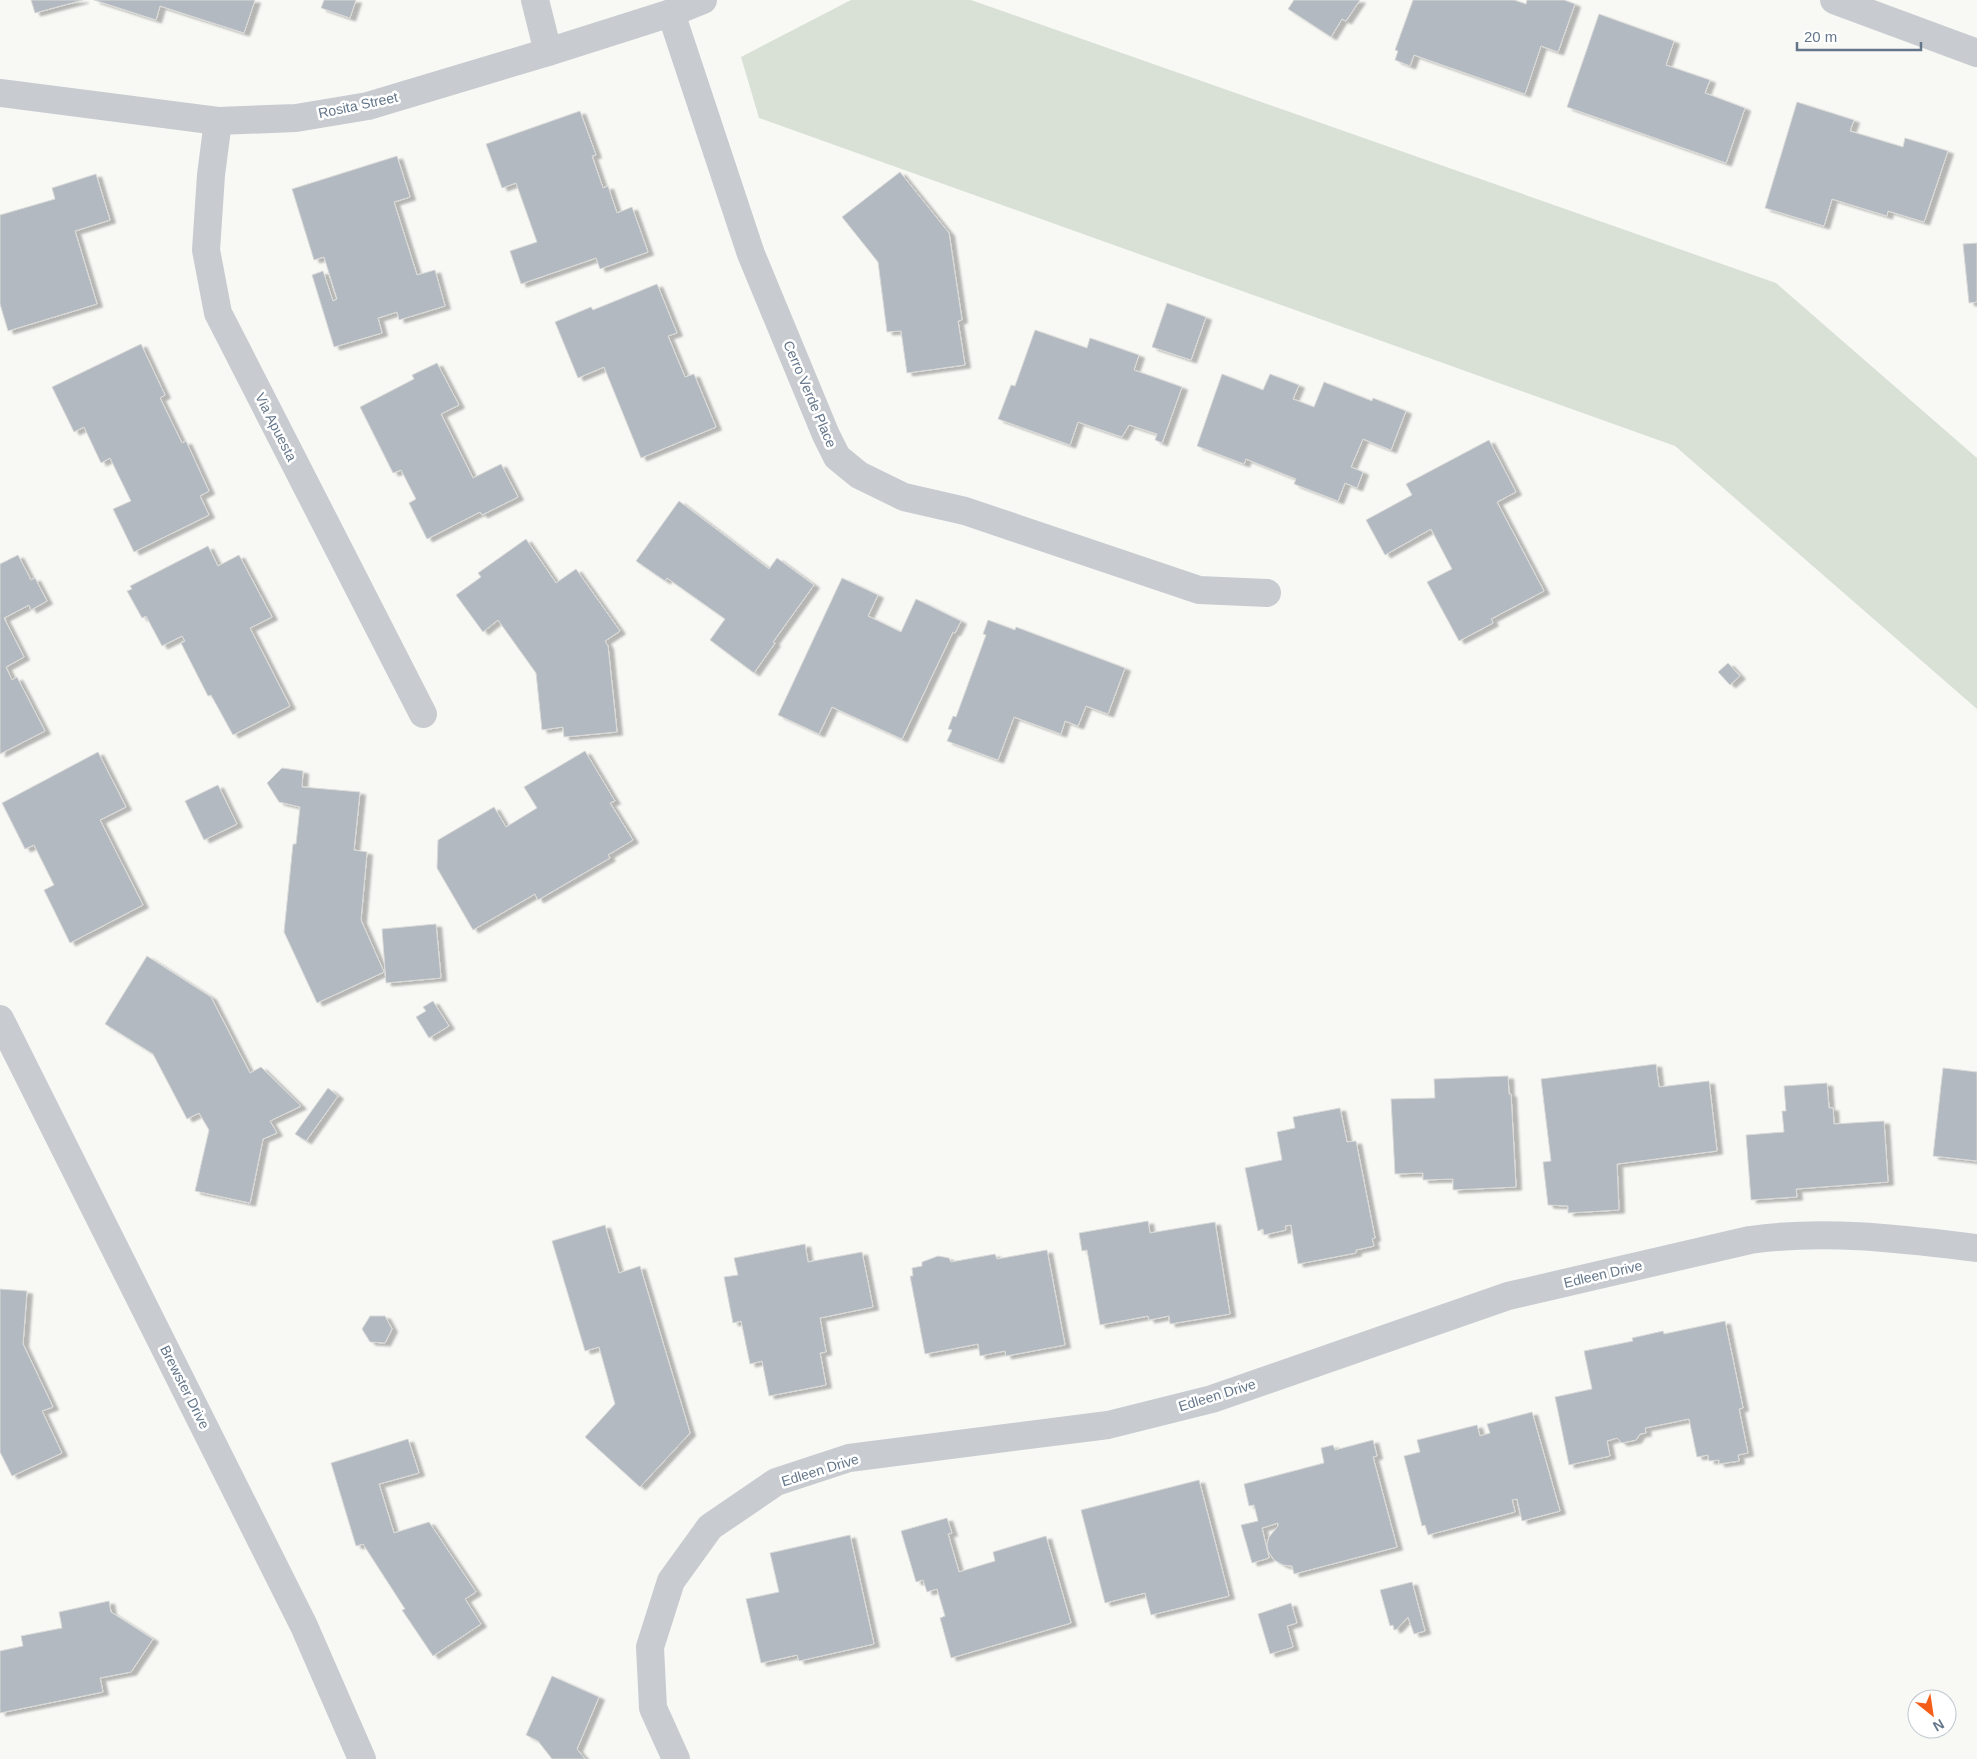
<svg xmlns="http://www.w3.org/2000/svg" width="1977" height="1759" font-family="Arial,sans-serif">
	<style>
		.green { fill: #d9e1d6 }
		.building { fill: #b2b9c1; stroke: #dadad8; filter: url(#shadow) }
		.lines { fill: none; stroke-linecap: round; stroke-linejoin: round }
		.street { stroke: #c8ccd0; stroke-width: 28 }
		.labels { text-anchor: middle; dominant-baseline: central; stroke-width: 5; stroke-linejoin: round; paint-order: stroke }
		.street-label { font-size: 14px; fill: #64768a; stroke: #fff }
	</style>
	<defs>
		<filter id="shadow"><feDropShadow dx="5.5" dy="3" stdDeviation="1" flood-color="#0004"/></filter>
	</defs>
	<rect width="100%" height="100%" fill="#f8f9f5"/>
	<!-- green -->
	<polygon class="green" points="851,0 971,0 1776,283 1977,458 1977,709 1675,446 759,118 741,57"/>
	<!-- building -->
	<g class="building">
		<polygon points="31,0 83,0 35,13"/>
		<polygon points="94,0 255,0 244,33 160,6 156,20"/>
		<polygon points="324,0 356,0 350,18 321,8"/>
		<polygon points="1294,0 1360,0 1346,21 1342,19 1331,37 1288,9"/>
		<polygon points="1413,0 1514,0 1526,4 1527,0 1564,0 1575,4 1558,52 1541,46 1525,94 1414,55 1410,66 1395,60 1398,51 1395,50"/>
		<polygon points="1599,14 1674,41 1666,65 1710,80 1705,93 1745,108 1726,163 1567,107"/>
		<polygon points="1797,102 1854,120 1850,131 1903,147 1905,138 1948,151 1924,222 1888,211 1887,216 1832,199 1824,226 1765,208"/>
		<polygon points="580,111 596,155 592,156 603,188 608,186 617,213 632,207 648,252 600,269 596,258 521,284 510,251 537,242 516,183 502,188 486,144"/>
		<polygon points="397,156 410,197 394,202 417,275 435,270 445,306 399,320 397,312 378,318 382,333 334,347 312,275 323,271 333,301 337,299 324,257 314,260 292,189"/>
		<polygon points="900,172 949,233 962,320 958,321 965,365 907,373 901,331 887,332 878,262 842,217"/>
		<polygon points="96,174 110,220 75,231 97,304 8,331 0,304 0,215 55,199 52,188"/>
		<polygon points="1977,243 1977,302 1969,303 1963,244"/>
		<polygon points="657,284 677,333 668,336 685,377 694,374 716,427 641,458 604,367 578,378 555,322 591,307 593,310"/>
		<polygon points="1167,303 1206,317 1191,360 1152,347"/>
		<polygon points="1035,330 1087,348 1090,338 1139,355 1134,370 1182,387 1162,443 1155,440 1157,434 1129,425 1122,437 1078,422 1070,445 998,419 1011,385 1015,386"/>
		<polygon points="141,344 165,395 160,398 182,443 186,441 209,491 200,496 209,515 134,552 113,509 131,501 110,458 101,463 84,427 74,432 52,387"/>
		<polygon points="437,363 459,405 441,414 473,478 501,464 518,497 482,515 480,512 427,539 409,503 416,499 401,470 393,473 360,407 414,379 412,375"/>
		<polygon points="1222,374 1263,390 1270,374 1299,385 1293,399 1314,407 1324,382 1372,401 1373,398 1406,411 1391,450 1363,439 1351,467 1363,472 1357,488 1345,483 1338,501 1294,484 1296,479 1246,459 1244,464 1197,446"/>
		<polygon points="1489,440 1516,492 1497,502 1544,591 1491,619 1493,623 1459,641 1427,582 1452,569 1431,529 1385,555 1366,520 1412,495 1406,484"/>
		<polygon points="679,501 769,569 777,558 814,585 773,642 775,643 754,673 710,640 725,619 667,578 665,581 636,561"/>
		<polygon points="526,539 556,583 576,569 620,631 605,641 608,646 617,732 564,737 563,727 542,730 536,673 498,620 483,632 456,595 481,577 478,573"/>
		<polygon points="208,546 218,566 239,555 272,617 250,628 290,706 233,735 211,695 208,696 181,643 185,641 182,636 162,646 146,616 142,618 127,591 132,589 130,586"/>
		<polygon points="18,555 31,580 35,578 47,601 31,610 29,605 4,618 24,657 6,667 12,680 17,677 45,731 0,754 0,564"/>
		<polygon points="842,578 878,595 868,616 901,632 916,599 961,621 955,633 953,632 902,739 832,707 819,734 778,715"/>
		<polygon points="988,620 1015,630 1016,627 1125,668 1108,714 1086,706 1078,726 1065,721 1061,734 1014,717 998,760 947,741 952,730 948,729 953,716 956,717 986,635 983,634"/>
		<polygon points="1728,663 1740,676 1730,685 1718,672"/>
		<polygon points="585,751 615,801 610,803 633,840 608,855 610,858 538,900 535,894 473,930 437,868 438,840 494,807 506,827 537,808 524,787"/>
		<polygon points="98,752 126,807 100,820 143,905 70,943 44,890 54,885 34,845 25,849 2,803"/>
		<polygon points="282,768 303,771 302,787 360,792 354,850 367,852 361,920 384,972 317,1003 284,932 293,844 296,844 300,807 279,802 267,783"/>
		<polygon points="218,785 237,824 204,840 185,801"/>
		<polygon points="436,924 441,978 386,983 382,929"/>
		<polygon points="147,956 211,997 250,1073 261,1067 301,1106 270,1121 277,1133 263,1139 250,1203 195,1191 209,1130 199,1113 187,1119 153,1054 105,1024"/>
		<polygon points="433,1001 449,1026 429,1038 416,1017 426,1011 423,1007"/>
		<polygon points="1656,1064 1659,1087 1709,1081 1717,1151 1617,1164 1619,1210 1568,1213 1568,1206 1548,1205 1543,1162 1551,1161 1541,1079"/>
		<polygon points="1943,1068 1977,1072 1977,1161 1933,1156"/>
		<polygon points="1508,1076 1509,1094 1511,1094 1516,1187 1453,1190 1453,1179 1423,1180 1423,1173 1395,1174 1391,1099 1435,1098 1434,1079"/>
		<polygon points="1827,1083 1829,1108 1833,1108 1834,1124 1884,1121 1888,1182 1796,1189 1797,1197 1751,1200 1746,1135 1784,1132 1782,1111 1786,1111 1784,1086"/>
		<polygon points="328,1088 338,1096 306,1141 295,1134"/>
		<polygon points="1340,1108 1347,1142 1356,1141 1375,1238 1372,1239 1374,1246 1356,1250 1356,1253 1298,1264 1291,1225 1285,1226 1286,1230 1264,1235 1263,1229 1258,1231 1245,1168 1282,1160 1277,1132 1295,1128 1293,1117"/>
		<polygon points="1148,1221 1150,1233 1215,1222 1230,1314 1170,1324 1169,1316 1149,1320 1148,1316 1100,1325 1087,1250 1082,1251 1079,1233"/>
		<polygon points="605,1225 619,1273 640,1266 690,1433 640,1487 585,1437 615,1404 599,1347 585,1351 552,1241"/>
		<polygon points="805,1244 808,1262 862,1252 873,1307 820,1318 826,1352 820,1353 826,1385 769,1396 762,1361 750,1364 741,1321 733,1323 724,1277 738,1275 734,1258"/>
		<polygon points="1047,1250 1065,1345 1006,1356 1005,1351 980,1356 978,1344 925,1354 910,1276 913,1276 912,1268 922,1266 922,1262 938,1256 949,1258 951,1262 995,1254 997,1259"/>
		<polygon points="0,1289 27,1291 23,1344 53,1407 42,1411 62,1453 12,1476 0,1452"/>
		<polygon points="370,1316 385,1316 392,1329 385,1343 370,1342 362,1329"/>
		<polygon points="1725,1321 1743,1408 1739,1409 1748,1453 1738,1455 1739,1461 1719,1464 1719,1460 1709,1461 1708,1455 1697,1457 1689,1419 1645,1428 1646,1433 1640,1434 1636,1440 1622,1443 1617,1438 1607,1441 1610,1456 1569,1465 1555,1397 1592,1389 1584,1351 1633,1341 1632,1338 1663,1331 1664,1334"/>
		<polygon points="1532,1412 1560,1511 1522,1521 1517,1499 1512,1500 1515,1512 1428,1535 1425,1525 1422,1526 1404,1456 1420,1452 1417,1440 1477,1425 1480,1436 1490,1433 1487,1424"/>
		<polygon points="408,1439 419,1473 379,1484 394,1533 429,1522 476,1592 465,1599 481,1624 433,1656 402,1610 405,1609 363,1544 356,1546 331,1463"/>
		<polygon points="1373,1440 1377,1456 1373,1457 1397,1547 1294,1574 1292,1566 1283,1565 1274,1560 1268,1551 1267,1544 1269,1537 1278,1526 1278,1523 1262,1528 1269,1558 1252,1563 1241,1525 1258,1521 1254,1505 1249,1506 1244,1484 1324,1463 1321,1448 1333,1445 1335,1450"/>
		<polygon points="1199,1480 1229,1596 1151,1615 1145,1593 1105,1603 1081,1510"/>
		<polygon points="947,1518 952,1533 948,1534 959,1572 995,1561 993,1552 1046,1536 1071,1623 951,1658 940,1618 945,1616 937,1589 927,1592 923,1580 916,1582 901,1531"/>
		<polygon points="850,1535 874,1644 799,1661 797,1655 761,1663 746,1599 779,1592 770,1553"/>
		<polygon points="1412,1582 1425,1631 1414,1634 1408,1617 1397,1629 1394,1630 1393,1625 1390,1626 1380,1590"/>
		<polygon points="109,1601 111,1612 153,1639 131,1672 100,1678 103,1692 0,1713 0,1651 23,1646 21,1636 62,1628 59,1612"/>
		<polygon points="1291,1603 1297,1623 1287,1626 1293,1647 1270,1654 1258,1614"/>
		<polygon points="552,1676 599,1697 577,1749 585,1759 552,1759 538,1741 526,1735"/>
	</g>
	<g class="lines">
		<!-- street -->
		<g class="street">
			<polyline points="535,0 548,52"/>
			<polyline points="1834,0 1977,53"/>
			<polyline points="671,13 751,254 826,435 837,457 859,475 904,497 965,511 1199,590 1267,593"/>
			<polyline points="0,93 218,121 296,118 368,106 548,52 671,13 703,0"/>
			<polyline points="218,121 211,175 206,250 218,313 423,714"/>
			<polyline points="0,1019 304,1626 362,1759"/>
			<path d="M676,1759L653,1708L650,1647L671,1581L710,1527L776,1482L849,1458L1108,1425L1212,1399L1508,1296L1750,1240C1825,1229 1902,1239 1977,1248"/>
		</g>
	</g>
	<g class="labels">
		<!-- street labels -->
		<g class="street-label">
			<text transform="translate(358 105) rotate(-12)">Rosita Street</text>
			<text transform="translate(810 394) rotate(67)">Cerro Verde Place</text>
			<text transform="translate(276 427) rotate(63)">Via Apuesta</text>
			<text transform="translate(1603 1274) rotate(-13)">Edleen Drive</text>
			<text transform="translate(185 1387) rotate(63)">Brewster Drive</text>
			<text transform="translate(1217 1395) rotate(-17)">Edleen Drive</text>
			<text transform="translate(820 1470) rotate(-17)">Edleen Drive</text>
		</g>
	</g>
	<!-- north arrow -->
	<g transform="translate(1932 1714) rotate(150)"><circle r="24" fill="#ffffff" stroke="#c1c8d0"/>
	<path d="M0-4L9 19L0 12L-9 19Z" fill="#f55e19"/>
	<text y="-8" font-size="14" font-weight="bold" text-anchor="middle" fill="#64768a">N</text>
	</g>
	<!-- scale -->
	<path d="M1797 42v8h124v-8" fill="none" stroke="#64768a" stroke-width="2.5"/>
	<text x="1804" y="42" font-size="15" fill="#64768a" stroke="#ffffff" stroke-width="4" paint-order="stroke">20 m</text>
</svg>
